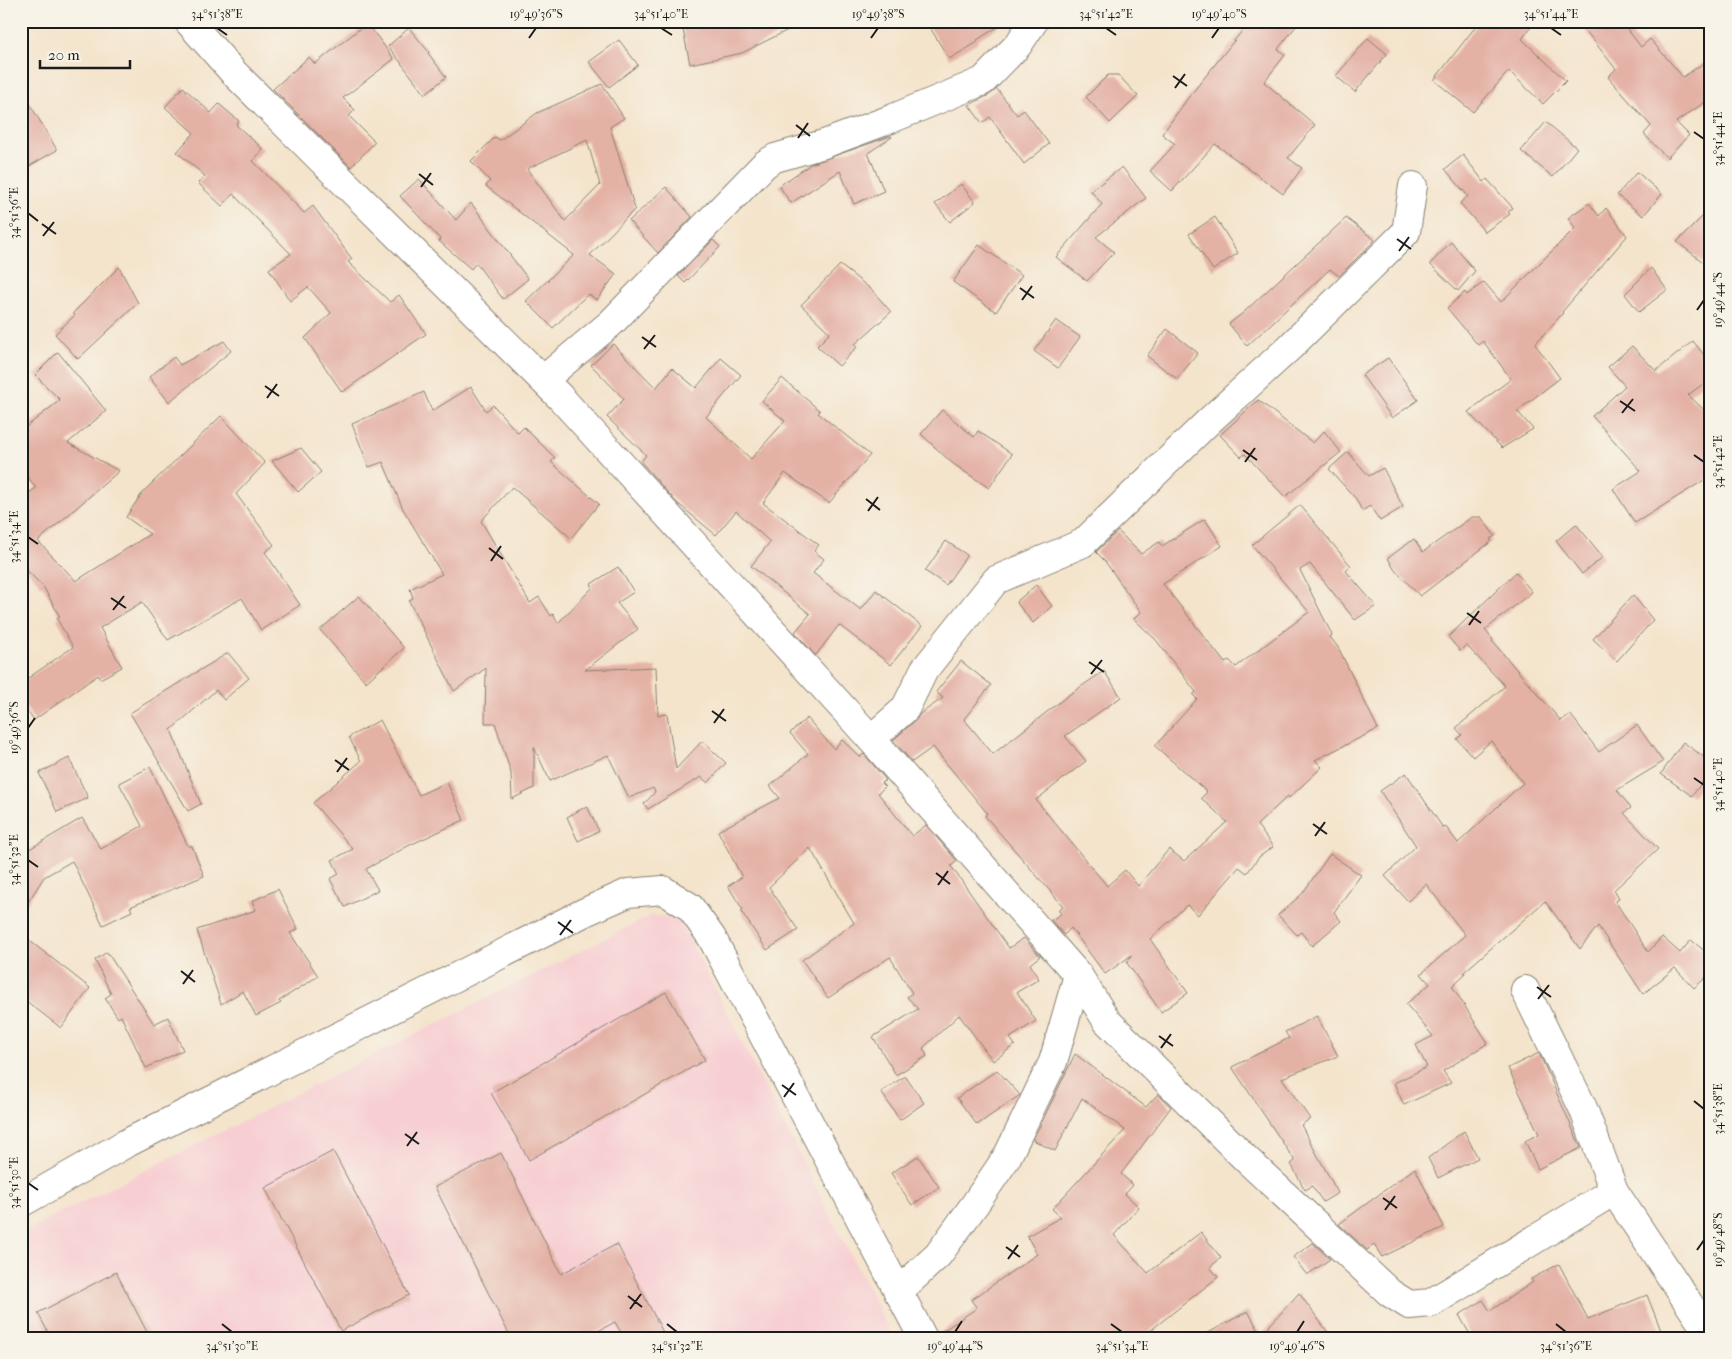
<svg xmlns="http://www.w3.org/2000/svg" width="1732" height="1359" font-family="'IM FELL French Canon',serif">
	<style>
		.built { fill: #f7cfd3 }
		.building { fill: #e4b1a5; fill-rule: evenodd }
		.lines { fill: none; stroke-linecap: round; stroke-linejoin: round }
		.minor-casing { stroke: #888074; stroke-width: 30 }
		.minor { stroke: #fff; stroke-width: 28 }
		.ticks { fill: none; stroke: #1c1c1c; stroke-width: 2 }
		.neatline { fill: none; stroke: #1c1c1c; stroke-width: 2 }
		.ticks-label { font-size: 12px; text-anchor: middle; fill: #1c1c1c }
	</style>
	<rect width="100%" height="100%" fill="#f7f3e8"/>
	<filter id="ink" filterUnits="userSpaceOnUse"><feTurbulence type="fractalNoise" baseFrequency=".02" numOctaves="2"/><feDisplacementMap in="SourceGraphic" scale="10" xChannelSelector="R" yChannelSelector="G"/><feConvolveMatrix kernelMatrix="1 2 1 2 8 2 1 2 1" color-interpolation-filters="sRGB"/></filter>
	<filter id="wash" filterUnits="userSpaceOnUse"><feTurbulence type="fractalNoise" baseFrequency=".0096" numOctaves="4" result="noise"/><feDisplacementMap in="SourceGraphic" scale="20" xChannelSelector="R" yChannelSelector="G"/><feGaussianBlur stdDeviation="1.12" result="paint"/><feColorMatrix in="noise" values="0 0 0 0 0 0 0 0 0 0 0 0 0 0 0 0 0 1.4 0 .05"/><feComposite in="paint" operator="in"/></filter>
	<g filter="url(#wash)">
		<rect width="100%" height="100%" fill="#f4e4cc"/>
		<!-- built -->
		<polygon class="built" points="652,915 679,919 893,1338 21,1338 21,1237 35,1226"/>
		<g id="blocks">
			<!-- building -->
			<g class="building">
				<polygon points="725,21 806,21 742,53 690,64 683,30"/>
				<polygon points="926,21 1007,21 977,40 978,42 949,59"/>
				<polygon points="1250,21 1300,21 1278,49 1285,55 1264,82 1315,125 1288,158 1302,168 1283,194 1215,144 1172,191 1150,171 1175,144 1162,134 1188,98"/>
				<polygon points="1480,21 1535,21 1522,39 1566,81 1543,104 1509,71 1473,112 1434,80"/>
				<polygon points="1578,21 1621,21 1641,47 1650,39 1683,77 1711,58 1711,98 1676,122 1689,135 1667,158 1644,134 1651,126 1608,77 1616,69"/>
				<polygon points="367,23 394,59 343,98 355,110 349,116 375,142 351,167 273,89 309,57 315,64"/>
				<polygon points="409,28 429,52 428,53 446,77 425,94 388,46"/>
				<polygon points="1368,38 1387,54 1355,92 1336,76"/>
				<polygon points="619,40 638,65 609,87 589,62"/>
				<polygon points="1108,75 1118,75 1138,96 1110,123 1086,97"/>
				<path d="M602,84L624,118L610,127L635,209L590,255L616,274L597,300L588,294L553,328L526,301L574,255L486,186L490,181L471,161L495,137L500,140L537,113ZM587,140L600,185L565,221L527,169Z"/>
				<polygon points="183,87 211,113 219,104 239,121 236,125 263,149 253,161 304,213 313,206 352,259 348,262 390,302 399,295 426,334 342,392 305,338 331,313 308,287 290,301 269,269 291,254 233,194 222,206 198,183 205,176 177,152 194,133 165,107"/>
				<polygon points="21,89 57,150 21,171"/>
				<polygon points="997,89 1017,115 1024,110 1049,144 1024,164 990,117 982,123 969,105 989,95"/>
				<polygon points="1546,122 1577,148 1553,177 1521,151"/>
				<polygon points="891,136 892,137 868,153 884,191 854,204 840,171 791,203 779,186 811,164"/>
				<polygon points="1463,155 1484,182 1487,179 1513,208 1508,212 1510,214 1485,232 1460,203 1468,196 1445,169"/>
				<polygon points="1122,167 1146,198 1096,237 1114,252 1087,281 1056,257 1102,204 1091,191"/>
				<polygon points="1637,172 1662,194 1643,216 1617,195"/>
				<polygon points="419,179 456,220 471,203 528,279 503,299 476,263 471,269 439,241 440,239 400,196"/>
				<polygon points="961,184 975,202 950,222 935,204"/>
				<polygon points="666,187 692,217 658,253 629,221"/>
				<polygon points="1589,203 1599,216 1606,208 1627,236 1562,312 1563,313 1535,344 1560,378 1517,411 1533,429 1502,448 1468,412 1511,379 1483,341 1478,345 1447,308 1465,292 1467,295 1484,282 1501,302 1575,228 1568,218"/>
				<polygon points="1711,208 1711,268 1677,242"/>
				<polygon points="1215,217 1238,253 1213,270 1189,234"/>
				<polygon points="1346,218 1375,240 1339,276 1330,269 1247,346 1229,324 1244,312"/>
				<polygon points="713,240 720,247 685,283 678,276"/>
				<polygon points="1451,242 1475,271 1458,291 1430,264"/>
				<polygon points="979,245 1022,275 996,312 953,282"/>
				<polygon points="840,265 872,290 891,312 854,345 857,347 839,366 817,346 830,333 801,305"/>
				<polygon points="119,267 138,303 78,359 55,334 75,315 73,313"/>
				<polygon points="1651,268 1667,290 1639,312 1625,294"/>
				<polygon points="1056,320 1080,337 1058,368 1034,351"/>
				<polygon points="1167,329 1198,353 1177,379 1147,356"/>
				<polygon points="224,341 231,351 169,402 149,377 174,357 180,365"/>
				<polygon points="1693,341 1711,364 1711,378 1688,395 1711,416 1711,476 1635,523 1613,489 1641,471 1592,416 1625,386 1608,367 1632,346 1656,371"/>
				<polygon points="613,344 656,388 672,368 696,388 721,358 741,375 706,417 751,459 785,421 762,401 782,378 820,411 818,413 870,455 829,503 785,473 763,503 819,545 814,551 824,559 813,573 861,610 876,590 922,626 891,665 839,625 816,655 814,654 795,632 810,614 751,566 770,542 736,511 716,535 676,502 641,462 646,455 607,417 624,399 591,365"/>
				<polygon points="58,352 106,411 68,443 119,471 38,541 76,581 150,534 126,517 143,492 221,416 265,463 236,494 274,545 265,552 300,605 261,630 242,598 168,640 142,602 100,628 122,667 100,679 98,675 34,720 21,701 21,683 73,647 57,619 60,617 44,588 21,564 21,498 36,488 21,468 21,431 60,400 35,375"/>
				<polygon points="1388,358 1418,400 1392,418 1362,375"/>
				<polygon points="471,387 486,411 493,405 518,433 524,427 555,458 551,462 599,504 571,538 512,487 481,521 530,603 539,597 551,616 553,614 558,623 593,587 591,584 618,567 634,592 617,603 638,629 585,670 656,667 658,715 667,714 676,769 702,741 726,763 708,783 701,777 648,809 644,804 655,792 653,788 629,798 608,755 550,781 534,747 534,788 512,799 511,773 495,723 485,723 486,668 454,691 409,601 413,598 410,589 442,574 403,509 383,462 369,467 352,424 424,392 432,411"/>
				<polygon points="1258,400 1313,443 1324,431 1341,452 1285,497 1245,454 1241,457 1220,435"/>
				<polygon points="942,410 974,437 978,431 1012,454 989,488 952,463 921,434"/>
				<polygon points="301,448 321,472 298,492 272,461"/>
				<polygon points="1348,452 1369,476 1383,468 1403,507 1380,521 1370,506 1362,511 1356,499 1329,469"/>
				<polygon points="1300,505 1351,566 1346,571 1376,606 1355,620 1310,564 1300,570 1332,635 1330,637 1338,647 1378,729 1315,760 1322,767 1289,798 1288,796 1257,825 1273,847 1259,857 1247,873 1239,867 1198,915 1187,905 1150,939 1188,993 1161,1012 1127,963 1132,955 1105,974 1071,928 1064,935 1051,920 1061,914 1058,910 1063,906 985,816 987,813 933,747 912,762 893,740 915,721 920,714 943,698 936,692 961,661 991,685 964,719 993,754 1070,694 1104,671 1121,697 1065,736 1086,761 1036,800 1107,886 1125,870 1138,886 1169,849 1184,861 1227,822 1201,798 1207,792 1155,746 1197,699 1193,695 1196,692 1156,640 1134,619 1141,612 1104,560 1096,552 1118,531 1141,554 1159,542 1162,546 1205,519 1222,546 1163,584 1225,663 1229,660 1236,667 1309,612 1252,545"/>
				<polygon points="1472,517 1481,517 1495,536 1490,539 1492,541 1420,596 1394,569 1388,558 1414,539 1423,552"/>
				<polygon points="1576,524 1603,557 1582,574 1556,541"/>
				<polygon points="946,541 967,555 946,585 925,571"/>
				<polygon points="1516,572 1532,592 1485,630 1493,640 1492,641 1561,721 1570,714 1599,752 1637,725 1663,762 1617,790 1631,808 1624,813 1658,849 1614,890 1619,899 1615,901 1648,952 1662,937 1680,953 1691,940 1711,956 1711,973 1694,988 1675,968 1643,994 1598,926 1580,949 1545,901 1464,972 1465,974 1452,986 1488,1043 1443,1071 1451,1083 1404,1105 1394,1083 1427,1067 1416,1045 1433,1036 1406,1004 1430,984 1421,974 1465,935 1426,884 1408,901 1385,876 1416,846 1380,791 1406,773 1443,828 1445,826 1458,843 1523,783 1491,741 1473,757 1457,739 1462,735 1456,728 1505,686 1466,645 1460,651 1448,637"/>
				<polygon points="1036,585 1052,606 1033,623 1016,602"/>
				<polygon points="1633,595 1653,620 1617,661 1593,639"/>
				<polygon points="359,596 404,648 366,682 320,630"/>
				<polygon points="228,653 249,678 224,700 216,690 171,730 201,804 188,811 130,713"/>
				<polygon points="807,718 834,749 842,740 860,757 864,754 886,780 881,783 885,787 878,793 912,836 926,825 957,861 951,866 1009,948 1024,938 1040,956 1030,964 1039,979 1017,992 1036,1021 1010,1038 1015,1045 993,1061 959,1015 923,1048 927,1056 896,1075 873,1037 918,1009 907,997 912,993 890,957 828,998 802,960 854,923 810,848 769,887 798,930 767,950 741,911 743,910 728,886 742,877 718,831 780,798 770,786 808,754 790,733"/>
				<polygon points="380,720 419,795 447,782 464,820 410,845 366,869 378,890 345,907 330,879 339,874 332,860 353,849 313,803 361,761 349,737"/>
				<polygon points="1683,742 1711,762 1711,770 1692,796 1661,774"/>
				<polygon points="69,758 88,798 57,812 39,773"/>
				<polygon points="150,767 188,846 192,846 204,876 130,907 132,911 103,925 72,861 44,877 21,913 21,854 82,818 101,849 142,826 119,783"/>
				<polygon points="587,806 599,831 578,841 567,817"/>
				<polygon points="1330,854 1361,875 1334,912 1341,921 1312,946 1301,932 1297,935 1278,915 1302,894"/>
				<polygon points="278,889 298,929 290,933 318,976 279,1001 281,1003 256,1016 243,991 221,1004 197,930 256,910 252,901"/>
				<polygon points="21,934 90,988 61,1028 21,997"/>
				<polygon points="107,952 154,1024 168,1017 183,1050 146,1068 121,1016 118,1018 105,998 111,994 95,960"/>
				<polygon points="666,992 705,1060 529,1160 491,1093"/>
				<polygon points="1317,1016 1338,1056 1282,1078 1310,1119 1301,1125 1338,1193 1323,1202 1312,1186 1305,1190 1291,1164 1295,1161 1232,1067 1289,1038 1285,1032"/>
				<polygon points="1539,1053 1581,1148 1538,1169 1525,1141 1539,1134 1508,1068"/>
				<polygon points="1075,1054 1146,1107 1158,1094 1171,1107 1121,1174 1133,1185 1125,1194 1139,1207 1114,1235 1148,1273 1201,1232 1221,1258 1210,1267 1218,1277 1141,1338 938,1338 938,1334 977,1308 971,1300 1037,1254 1027,1236 1061,1217 1052,1209 1125,1130 1082,1098 1055,1151 1033,1140"/>
				<polygon points="997,1070 1020,1095 977,1125 957,1098"/>
				<polygon points="905,1076 924,1103 900,1120 881,1092"/>
				<polygon points="1464,1131 1478,1158 1438,1178 1428,1158"/>
				<polygon points="333,1151 409,1295 341,1331 265,1188"/>
				<polygon points="501,1153 561,1274 617,1244 666,1338 624,1338 615,1322 585,1338 511,1338 435,1187"/>
				<polygon points="918,1156 939,1187 912,1205 891,1173"/>
				<polygon points="1415,1168 1444,1227 1382,1257 1374,1245 1367,1250 1339,1224"/>
				<polygon points="1313,1243 1330,1259 1307,1275 1293,1257"/>
				<polygon points="1559,1264 1588,1319 1647,1295 1664,1338 1472,1338 1459,1315 1483,1300 1490,1311 1533,1282 1531,1279"/>
				<polygon points="116,1272 150,1338 51,1338 38,1313"/>
				<polygon points="1299,1293 1332,1338 1199,1338 1248,1311 1261,1335"/>
			</g>
		</g>
	</g>
	<g filter="url(#ink)">
		<use href="#blocks" fill-opacity="0" stroke="#888074" stroke-width="1"/>
		<g class="lines">
			<!-- minor casing -->
			<g class="minor-casing">
				<g id="minor">
					<polyline points="188,21 234,73 560,397 871,739 1078,975 1107,1021 1246,1159 1390,1293 1409,1305 1431,1303 1614,1191"/>
					<polyline points="543,380 611,323 765,164 775,158 824,144 891,119 983,81 1018,45 1034,21"/>
					<polyline points="871,739 905,709 924,670 996,580 1083,543 1209,421 1290,347 1406,232 1413,186"/>
					<polyline points="1525,990 1583,1108 1614,1191 1711,1337"/>
					<polyline points="21,1203 125,1144 585,912 628,893 663,890 690,907 712,938 923,1338"/>
					<polyline points="898,1292 938,1255 975,1204 1007,1157 1053,1062 1078,975"/>
				</g>
			</g>
			<!-- minor -->
			<use href="#minor" class="minor"/>
		</g>
	</g>
	<!-- ticks -->
	<path class="ticks" d="M217,28L227,35M661,28L672,35M1106,28L1116,35M1551,28L1561,35M529,38L536,28M871,38L878,28M1212,38L1219,28M1173,76L1187,86M1175,88L1185,74M796,125L810,136M1694,132L1704,139M798,138L808,123M419,174L433,185M421,187L431,173M28,213L38,221M42,224L56,234M43,236L54,222M1397,239L1411,249M1399,251L1409,237M1020,288L1034,298M1022,300L1032,286M1697,310L1704,300M642,337L656,347M644,349L655,335M265,386L279,396M267,398L277,384M1620,401L1635,411M1622,413L1633,399M1243,450L1257,460M1694,455L1704,462M1245,462L1255,448M866,499L880,510M868,511L878,497M28,537L38,544M489,548L503,559M491,561L501,546M111,598L126,608M113,610L124,596M1467,613L1481,623M1469,625L1479,611M1089,662L1104,672M1091,674L1102,660M712,711L726,721M714,723L724,709M28,728L35,718M335,760L349,770M337,772L347,758M1694,778L1704,785M1313,824L1327,834M1315,836L1325,822M28,860L38,867M936,873L950,884M938,885L948,871M558,922L573,933M560,935L571,920M181,971L195,982M183,984L193,970M1537,987L1551,997M1538,999L1549,985M1159,1036L1173,1046M1161,1048L1171,1034M782,1085L796,1095M784,1097L794,1083M1694,1101L1704,1109M405,1134L419,1144M407,1146L417,1132M28,1183L38,1190M1383,1198L1397,1208M1385,1210L1395,1196M1006,1247L1020,1257M1697,1250L1704,1240M1008,1259L1018,1245M628,1296L642,1307M630,1309L641,1294M222,1324L232,1332M667,1324L677,1332M1111,1324L1122,1332M1556,1324L1566,1332M955,1332L962,1321M1297,1332L1304,1321"/>
	<!-- margin -->
	<rect width="1732" height="1359" fill="none" stroke="#f7f3e8" stroke-width="55"/>
	<!-- scale -->
	<path d="M40 60v8h90v-8" fill="none" stroke="#1c1c1c" stroke-width="2.5"/>
	<text x="48" y="60" font-size="15" fill="#1c1c1c" stroke="#f7f3e8" stroke-width="4" paint-order="stroke">20 m</text>
	<rect x="28" y="28" width="1676" height="1304" class="neatline"/>
	<g class="ticks-label">
		<text x="217" y="18">34°51'38"E</text>
		<text x="536" y="18">19°49'36"S</text>
		<text x="661" y="18">34°51'40"E</text>
		<text x="878" y="18">19°49'38"S</text>
		<text x="1106" y="18">34°51'42"E</text>
		<text x="1219" y="18">19°49'40"S</text>
		<text x="1551" y="18">34°51'44"E</text>
		<text transform="translate(1718 139) rotate(-90)" y="4">34°51'44"E</text>
		<text transform="translate(14 213) rotate(-90)" y="4">34°51'36"E</text>
		<text transform="translate(1718 300) rotate(-90)" y="4">19°49'44"S</text>
		<text transform="translate(1718 462) rotate(-90)" y="4">34°51'42"E</text>
		<text transform="translate(14 537) rotate(-90)" y="4">34°51'34"E</text>
		<text transform="translate(14 728) rotate(-90)" y="4">19°49'36"S</text>
		<text transform="translate(1718 785) rotate(-90)" y="4">34°51'40"E</text>
		<text transform="translate(14 860) rotate(-90)" y="4">34°51'32"E</text>
		<text transform="translate(1718 1109) rotate(-90)" y="4">34°51'38"E</text>
		<text transform="translate(14 1183) rotate(-90)" y="4">34°51'30"E</text>
		<text transform="translate(1718 1240) rotate(-90)" y="4">19°49'48"S</text>
		<text x="232" y="1350">34°51'30"E</text>
		<text x="677" y="1350">34°51'32"E</text>
		<text x="955" y="1350">19°49'44"S</text>
		<text x="1122" y="1350">34°51'34"E</text>
		<text x="1297" y="1350">19°49'46"S</text>
		<text x="1566" y="1350">34°51'36"E</text>
	</g>
</svg>
